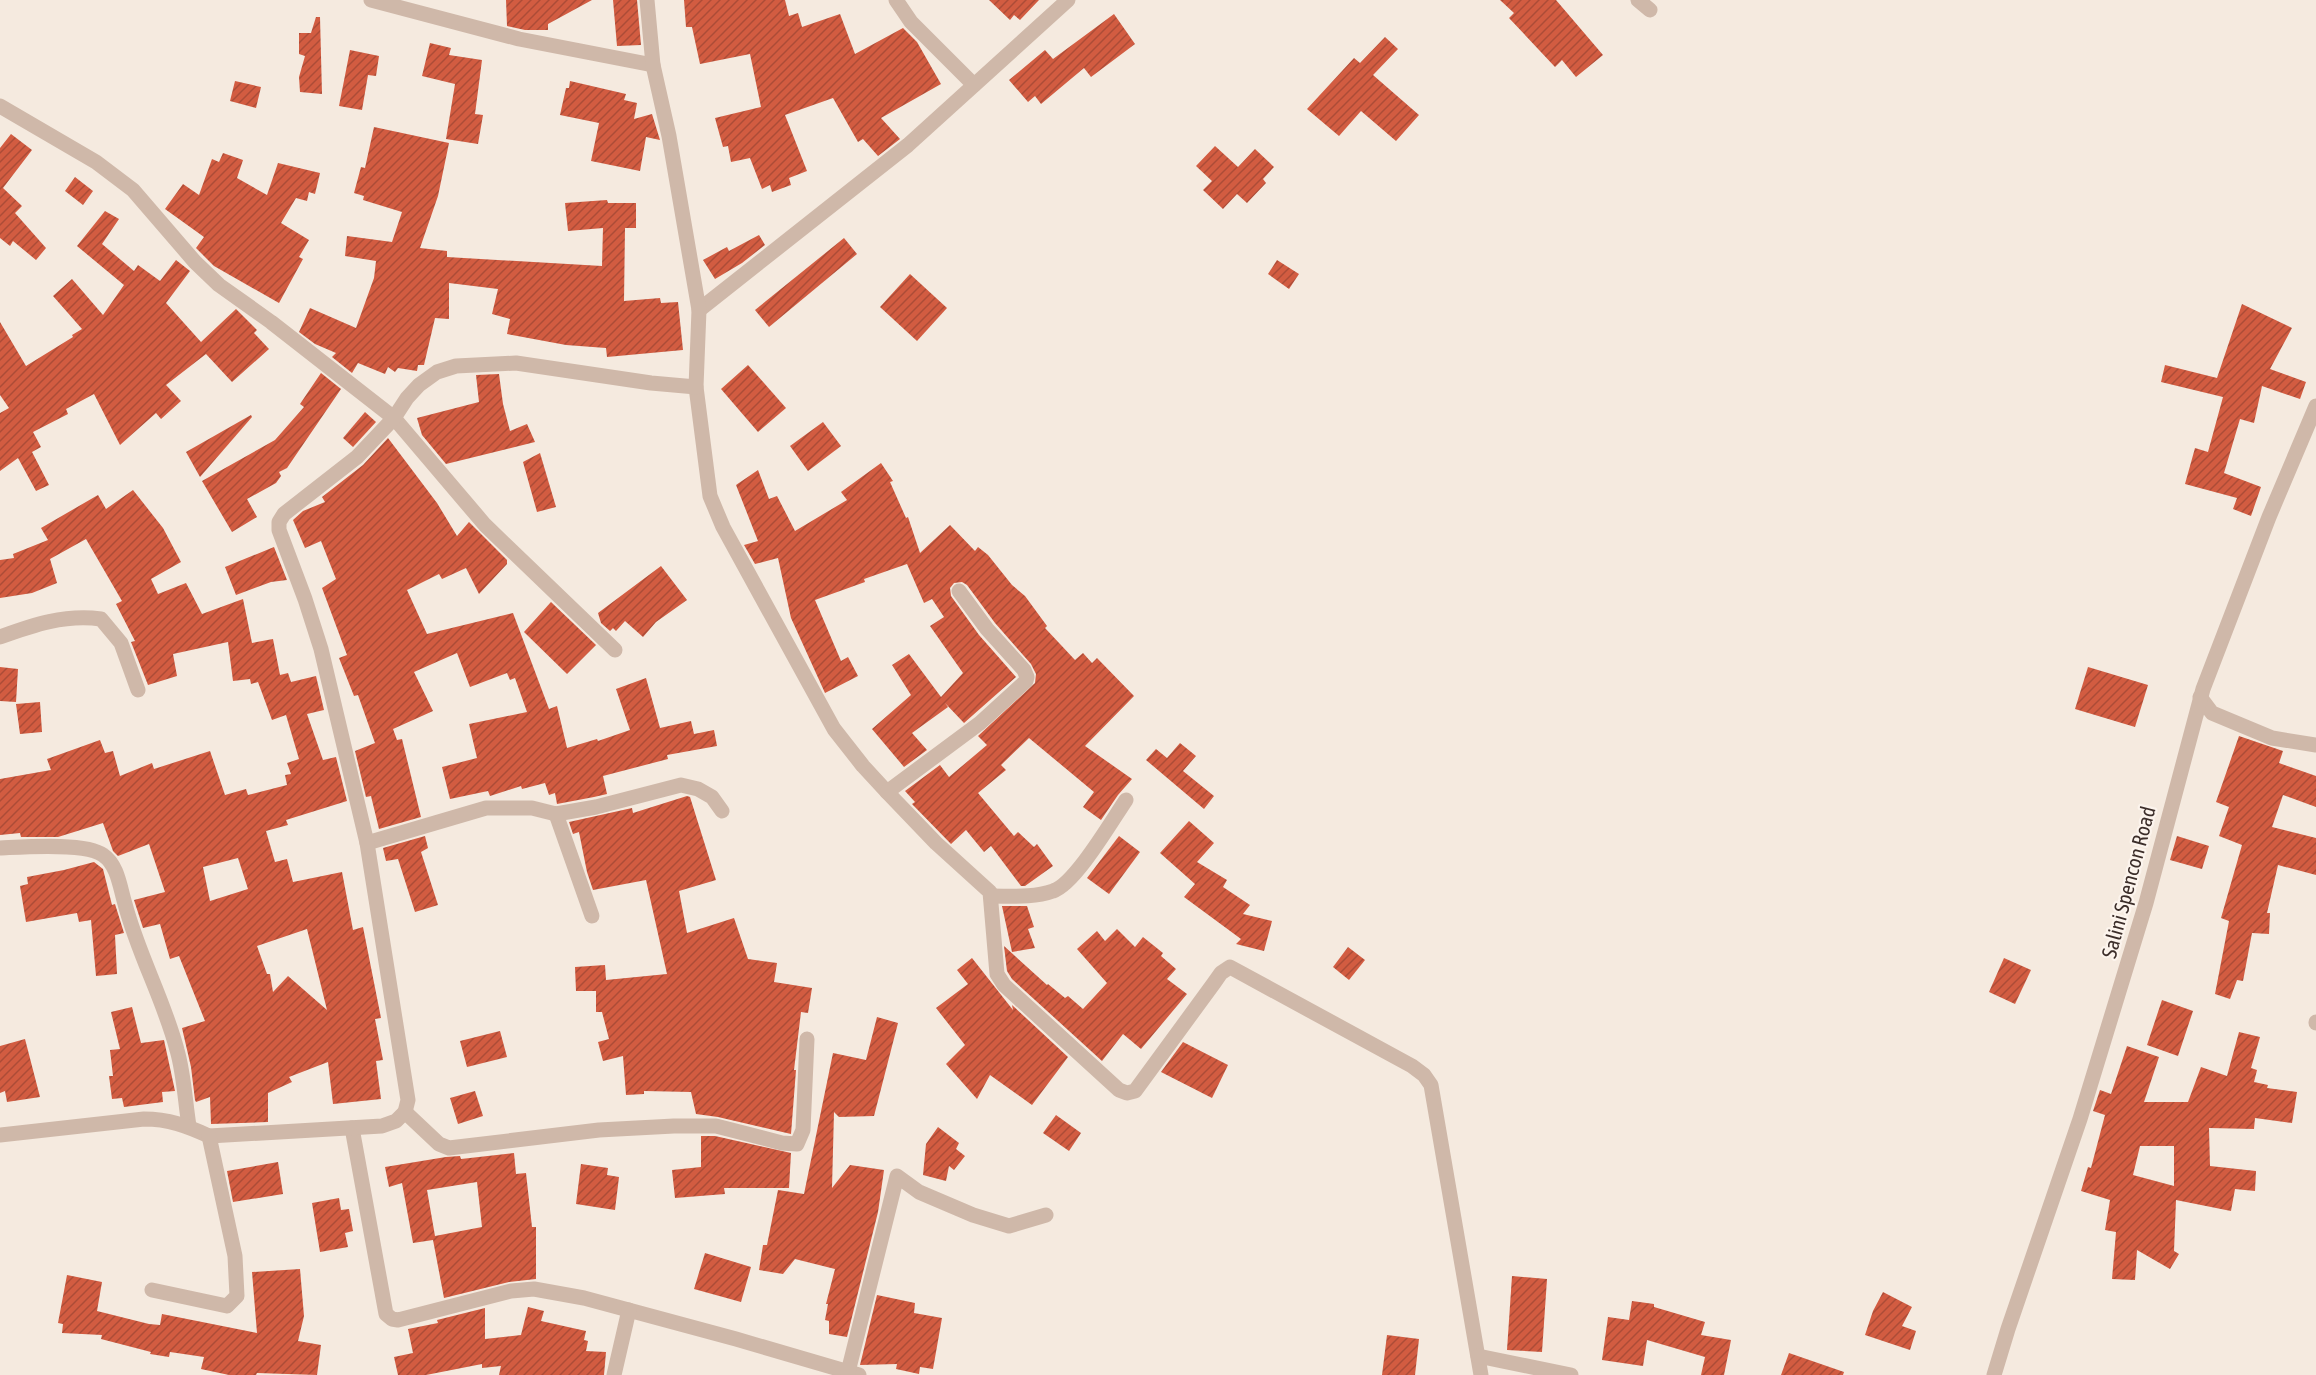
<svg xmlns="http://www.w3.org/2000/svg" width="2316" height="1375" font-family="'Asap Condensed',sans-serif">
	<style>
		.building { fill: url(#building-hatch); fill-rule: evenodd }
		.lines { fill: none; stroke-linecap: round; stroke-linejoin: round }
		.minor { stroke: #cfb8a9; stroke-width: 15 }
		.labels { text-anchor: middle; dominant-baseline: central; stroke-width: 4.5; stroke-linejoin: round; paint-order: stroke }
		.street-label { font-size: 21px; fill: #3c2e2a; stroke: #fcf4ed }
	</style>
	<defs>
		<pattern id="building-hatch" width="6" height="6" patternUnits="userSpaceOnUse" patternTransform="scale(1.5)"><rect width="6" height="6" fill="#d25c41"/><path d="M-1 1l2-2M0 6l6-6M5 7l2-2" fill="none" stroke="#ac4c37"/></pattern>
	</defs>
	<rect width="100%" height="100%" fill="#f5eadf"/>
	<!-- building -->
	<g class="building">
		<polygon points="506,0 592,0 548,24 548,30 525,30 507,26"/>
		<polygon points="613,0 637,0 641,45 617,46"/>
		<polygon points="684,0 785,0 789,16 798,13 802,27 840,14 855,54 903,28 917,42 941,84 881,118 900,139 878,156 863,139 858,142 833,98 785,115 807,171 789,178 791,185 772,192 770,185 762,189 750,158 731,162 728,146 723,147 715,118 761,107 750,54 700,64 692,27 686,27"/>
		<polygon points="989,0 1039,0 1020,20 1014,15 1010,20"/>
		<polygon points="1500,0 1556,0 1603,55 1576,77 1562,60 1555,67 1509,18 1514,13"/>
		<polygon points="1114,14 1135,44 1091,77 1084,68 1041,104 1035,96 1028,102 1009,80 1045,50 1053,59"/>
		<polygon points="316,17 320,17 322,94 300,92 299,77 305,56 299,54 299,33 311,33"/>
		<polygon points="1385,37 1398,49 1373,75 1419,115 1396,141 1361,111 1339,136 1307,109 1354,58 1360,63"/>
		<polygon points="430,43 451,48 449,55 482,60 475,114 483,115 478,144 446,139 455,84 422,76"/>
		<polygon points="350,50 379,56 376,76 368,75 362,110 339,106"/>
		<polygon points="235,81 261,87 256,108 230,101"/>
		<polygon points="570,81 626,94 624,100 637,103 634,119 652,114 660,140 646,137 640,171 591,161 599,123 560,115 566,88 569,88"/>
		<polygon points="374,127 449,143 438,196 420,248 447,251 447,257 602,266 603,228 568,231 565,203 607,200 608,203 636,203 636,228 625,228 624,301 660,298 661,303 678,302 683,350 607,357 606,348 566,345 507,334 510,319 492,314 498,289 449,283 449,319 435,318 424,365 418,365 417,371 398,368 395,372 388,367 385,374 358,363 352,373 332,357 336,353 315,344 299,332 310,308 356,328 374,278 376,261 345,256 347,236 392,242 402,212 363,200 364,196 354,193 361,167 365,168"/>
		<polygon points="11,134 32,150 3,188 22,206 15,213 46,248 36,260 13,241 10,246 0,238 0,148"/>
		<polygon points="1215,146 1238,167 1255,149 1274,167 1263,179 1266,183 1247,203 1237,194 1223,209 1203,190 1212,181 1196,166"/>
		<polygon points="223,153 243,160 237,178 267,195 278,163 320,173 315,194 309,192 307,201 296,198 281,223 309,240 299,257 303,259 279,303 214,266 196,248 204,237 165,209 183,184 199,195 212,159 219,162"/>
		<polygon points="75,177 93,191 83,205 65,191"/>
		<polygon points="105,211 119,219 102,244 134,271 138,265 160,281 176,260 190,271 166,303 201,342 236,309 257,330 254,333 269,349 232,382 206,354 166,385 181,401 161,419 156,413 120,445 94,394 66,409 68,414 33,432 41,447 32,452 49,485 36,491 18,458 0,471 0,413 9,408 0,395 0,322 26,366 73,337 72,335 82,329 53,296 72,279 103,315 124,285 77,246"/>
		<polygon points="759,235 765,245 742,263 715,279 703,260 727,247 729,251"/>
		<polygon points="844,238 857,254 769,327 755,310"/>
		<polygon points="1277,260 1299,274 1289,289 1268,274"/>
		<polygon points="910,274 947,308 917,341 880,307"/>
		<polygon points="2242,304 2292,328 2270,369 2306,382 2300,399 2262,386 2254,423 2240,419 2224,473 2261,487 2251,516 2233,509 2237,498 2185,484 2195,448 2208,452 2223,397 2161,382 2165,365 2217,378"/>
		<polygon points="748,365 786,408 758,432 721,389"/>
		<polygon points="321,373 341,389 287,468 279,472 281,476 276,483 247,499 257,517 232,532 202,481 275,440 304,407 300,404"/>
		<polygon points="499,374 503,404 510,431 527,424 535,442 446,464 422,435 417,418 479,402 476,375"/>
		<polygon points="365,412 376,422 353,447 343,438"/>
		<polygon points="251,415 252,417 200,477 186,452"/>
		<polygon points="823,422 841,446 808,471 790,446"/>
		<polygon points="388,438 437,503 457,536 469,522 507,560 507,564 479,594 466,568 442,579 439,574 407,590 427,634 513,613 549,709 557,706 567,748 597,739 598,741 630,730 616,689 646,678 660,728 691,721 694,734 714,730 717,746 667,755 668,759 603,776 607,794 594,797 557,804 555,793 549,795 545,783 522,789 521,786 490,796 488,791 450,799 442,767 477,758 469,724 527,712 515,678 510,680 507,673 470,687 457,653 414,672 433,711 393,729 397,740 402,739 421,817 379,829 371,796 366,797 355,751 375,743 358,695 354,696 339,658 347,655 322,588 336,579 321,541 305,548 293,520 303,511 325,502 322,497 363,465"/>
		<polygon points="540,453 556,507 537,512 523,462"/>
		<polygon points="881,463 893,481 890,482 906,518 908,517 920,553 950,525 975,551 978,547 988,555 1012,585 1025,596 1047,626 1045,628 1075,660 1083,653 1092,663 1097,658 1134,696 1085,746 1132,779 1118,795 1101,820 1083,807 1094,792 1029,738 1001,765 1006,770 978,793 1014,836 1018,832 1034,847 1037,844 1053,866 1025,886 1021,886 991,846 984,852 966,830 951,844 912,804 915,802 905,791 940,765 949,777 987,745 978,736 1035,683 1036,674 1031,664 995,623 967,585 962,582 954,583 950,588 951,596 979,635 1016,677 964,723 945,703 948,707 912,733 927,750 904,767 872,729 911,695 892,665 909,654 941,697 963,673 930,626 944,617 932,599 924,603 907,564 864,579 865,582 815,600 841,661 848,657 858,676 825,693 791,618 778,558 755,564 744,545 758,541 736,485 758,470 769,499 777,496 795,531 847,500 841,492"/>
		<path d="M133,490L163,528L181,562L151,579L158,594L186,583L202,614L243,599L252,643L273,639L280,675L288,673L291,682L316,676L324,710L307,714L323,760L336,757L347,801L286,820L288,825L266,831L275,862L287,859L293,882L342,872L353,930L363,927L381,1018L375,1019L383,1060L376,1061L381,1099L333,1104L328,1062L289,1077L292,1082L268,1093V1122L211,1124L210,1097L196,1102L195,1100L191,1067L182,1028L205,1021L179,956L170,959L160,924L143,928L134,900L165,892L149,844L118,856L113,851L103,823L58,837H21L20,833L0,835V779L51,770L47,759L100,740L105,753L113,751L120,776L152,763L154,769L210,751L225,795L246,789L248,795L287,785L285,775L291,774L287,763L299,759L286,715L272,720L258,682L251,684L250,679L233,681L228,642L173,654L177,676L148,685L131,642L135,641L116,604L122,601L86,539L50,559L57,583L32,593L0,598V560L14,558L13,554L48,540L41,528L98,495L106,509ZM238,858L248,889L210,901L203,867ZM307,929L327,1010L288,976L273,992L270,974H267L257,946Z"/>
		<polygon points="274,547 287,580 271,582 236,595 225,567"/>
		<polygon points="661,566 687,600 656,622 643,637 625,621 616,631 613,628 610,631 601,623 598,613"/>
		<polygon points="551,602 596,645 567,674 524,632"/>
		<polygon points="0,667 18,669 16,702 0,701"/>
		<polygon points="2088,667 2148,685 2135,727 2075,709"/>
		<polygon points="40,702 42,732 20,734 16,704"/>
		<polygon points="2239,736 2283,751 2279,763 2316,776 2316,807 2283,795 2272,827 2316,838 2316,875 2278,865 2267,913 2270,913 2269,934 2252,933 2243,981 2237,980 2230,999 2215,994 2229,921 2221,918 2242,845 2219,836 2229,807 2216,802"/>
		<polygon points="1180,743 1196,756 1183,771 1214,796 1204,809 1146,760 1156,749 1167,758"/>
		<polygon points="687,796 690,797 716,880 679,891 687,933 734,918 748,959 777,963 774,982 812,988 808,1013 801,1012 794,1070 796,1070 791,1134 718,1117 696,1114 691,1092 644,1091 644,1094 626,1095 623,1056 603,1061 598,1042 609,1039 602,1012 596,1012 596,991 576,991 575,967 605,965 606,980 667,974 646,880 593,890 587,872 579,832 573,834 569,822 632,808 633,813"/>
		<polygon points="1189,821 1214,843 1197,862 1227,880 1223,887 1250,905 1243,914 1272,921 1264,951 1236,944 1241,939 1184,897 1195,884 1160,853"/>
		<polygon points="425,836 428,848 421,852 438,905 415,912 398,859 386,861 383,848"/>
		<polygon points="1119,836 1140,852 1109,894 1087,878"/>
		<polygon points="2177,836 2209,846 2202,869 2170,860"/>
		<polygon points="94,862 103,869 112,905 115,904 124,933 115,935 117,974 96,976 91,920 79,922 77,913 26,922 20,886 28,884 27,877 64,870"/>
		<polygon points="1002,906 1027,906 1034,927 1028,929 1035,948 1012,952"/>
		<polygon points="1117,929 1135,947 1143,937 1163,953 1161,956 1176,969 1167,979 1187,994 1141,1049 1123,1034 1102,1061 1012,979 1007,971 1004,946 1047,985 1048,984 1065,998 1068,996 1083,1009 1107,983 1077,949 1097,931 1105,941"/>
		<polygon points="1348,947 1365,960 1349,980 1333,967"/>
		<polygon points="972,958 1013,1010 1012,1005 1068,1057 1032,1105 990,1075 977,1099 946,1064 965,1045 936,1008 968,984 957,970"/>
		<polygon points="2004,958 2031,970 2015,1004 1989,992"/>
		<polygon points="2162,1000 2193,1011 2178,1056 2147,1045"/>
		<polygon points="132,1007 141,1043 164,1040 175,1091 162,1092 163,1102 124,1107 122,1098 112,1099 109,1076 113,1076 110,1050 120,1049 111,1012"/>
		<polygon points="877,1017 898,1023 874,1116 839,1117 834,1112 832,1188 850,1165 884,1170 878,1212 847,1337 829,1334 829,1321 825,1320 828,1304 826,1304 835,1269 795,1259 783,1274 759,1270 763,1245 767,1245 778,1190 804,1194 833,1053 866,1060"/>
		<polygon points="500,1031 507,1057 467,1067 460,1041"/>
		<path d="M2239,1032L2260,1037L2251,1068L2257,1070L2254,1082L2268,1085L2267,1088L2297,1092L2292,1123L2255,1118L2254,1129L2209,1128L2210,1166L2256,1171L2255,1191L2235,1189L2231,1211L2176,1200L2174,1251L2179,1254L2170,1269L2137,1250L2135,1280L2112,1279L2116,1232L2105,1230L2110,1200L2081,1191L2088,1167L2091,1168L2105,1115L2093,1111L2100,1090L2111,1094L2127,1046L2159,1057L2144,1102H2188L2201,1067L2227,1076ZM2140,1146H2174V1186L2133,1175Z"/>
		<polygon points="25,1039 40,1097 7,1102 5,1091 0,1093 0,1046"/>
		<polygon points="1183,1042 1228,1065 1212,1098 1161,1072"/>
		<polygon points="475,1091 483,1116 458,1124 450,1098"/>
		<polygon points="1056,1115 1081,1133 1069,1151 1043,1133"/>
		<polygon points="938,1127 959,1143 956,1149 965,1156 954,1170 949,1166 946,1181 923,1175 926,1144"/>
		<polygon points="701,1136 715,1136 791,1153 789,1188 724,1188 725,1194 675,1198 672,1170 701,1167"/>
		<path d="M514,1153L516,1174L526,1173L532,1227H536V1279L509,1282L444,1298L433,1240L413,1243L402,1183L389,1187L385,1167L446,1157L460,1156L461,1159ZM477,1182L482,1227L435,1236L427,1190Z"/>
		<polygon points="278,1162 283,1194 233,1202 227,1171"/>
		<polygon points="581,1164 608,1168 607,1175 619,1177 615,1210 576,1204"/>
		<polygon points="339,1198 341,1210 349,1209 353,1231 345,1233 348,1247 320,1252 312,1203"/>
		<polygon points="705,1253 751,1267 741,1302 694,1289"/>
		<polygon points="300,1269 304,1316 298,1341 321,1345 317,1375 257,1373 256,1375 229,1375 201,1369 204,1357 170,1352 169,1357 150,1354 151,1352 101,1339 102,1335 62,1333 63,1324 58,1323 67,1275 102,1282 97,1311 149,1324 160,1325 162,1314 257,1333 252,1272"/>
		<polygon points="1512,1276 1547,1279 1542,1352 1507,1350"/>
		<polygon points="1883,1292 1912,1307 1902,1326 1916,1331 1910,1350 1865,1335 1873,1311"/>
		<polygon points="877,1295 915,1303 914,1313 942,1318 933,1369 920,1367 919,1374 896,1369 897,1364 860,1365"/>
		<polygon points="1632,1301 1654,1304 1654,1307 1705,1322 1701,1335 1731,1340 1724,1375 1701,1375 1705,1357 1647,1340 1643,1366 1602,1360 1608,1317 1629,1320"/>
		<polygon points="528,1307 544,1311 541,1321 586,1331 584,1340 588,1341 586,1351 606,1352 604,1375 499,1375 501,1366 482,1368 482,1364 426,1375 398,1375 394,1357 413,1353 408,1329 438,1323 437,1320 485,1308 485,1339 521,1335"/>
		<polygon points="1387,1335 1419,1339 1415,1375 1382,1375"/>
		<polygon points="1789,1353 1844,1372 1843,1375 1781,1375"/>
	</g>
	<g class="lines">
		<!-- minor -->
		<g class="minor">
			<polyline points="371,0 519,39 653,65"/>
			<polyline points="896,0 911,22 974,85"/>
			<polyline points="1638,0 1650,10"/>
			<polyline points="0,106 96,162 133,190 195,262 219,285 271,322 394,418 485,525 615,650"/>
			<polyline points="699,310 908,145 1068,0"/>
			<polyline points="696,387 710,496 723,527 834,729 863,766 887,792 936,843 990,892 997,974 1004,985 1119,1090 1127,1093 1135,1091 1214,983 1221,973 1230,967 1412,1066 1424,1075 1431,1085 1481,1375"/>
			<path d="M0,637C33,625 65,614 101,619L121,643L138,690"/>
			<polyline points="2200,697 2212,713 2272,738 2316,745"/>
			<polyline points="887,792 980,723 1026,681 1027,677 1024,670 987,629 959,591"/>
			<polyline points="556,814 592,916"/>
			<polyline points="367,843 486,808 532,808 556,814 596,807 681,785 698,789 712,797 722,811"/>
			<path d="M0,848C23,847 86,842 103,855C118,865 120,888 125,904C138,954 164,1000 177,1050C184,1074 185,1101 189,1126"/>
			<path d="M992,896C1012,896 1033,898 1053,891C1075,884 1111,822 1126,800"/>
			<polyline points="2316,1023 2316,1022"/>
			<polyline points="405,1112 439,1144 449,1148 599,1130 674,1126 716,1126 782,1143 797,1144 803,1130 807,1039"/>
			<polyline points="352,1128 386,1314 392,1319 398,1320 511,1291 534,1289 584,1298 736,1339 859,1375"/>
			<path d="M0,1135L144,1119C169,1119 187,1126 209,1136L382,1126L396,1121L405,1112L408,1100L367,843L321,649L305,599L279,530V522L284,514L357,457L394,418L407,398L419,385L437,372L456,366L516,363L651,383L696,387L699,310L669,136L653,65L647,0"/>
			<polyline points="152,1290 227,1306 237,1296 235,1256 209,1136"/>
			<polyline points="1478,1356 1571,1375"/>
			<polyline points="848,1372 897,1176 919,1192 973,1215 1009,1226 1046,1215"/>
			<polyline points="614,1375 629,1310"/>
			<polyline points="1994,1375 2008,1329 2080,1119 2146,903 2203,689 2269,517 2316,406"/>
		</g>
	</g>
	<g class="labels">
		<!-- street labels -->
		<g class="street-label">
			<text transform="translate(2128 882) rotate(-75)">Salini Spencon Road</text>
		</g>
	</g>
</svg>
